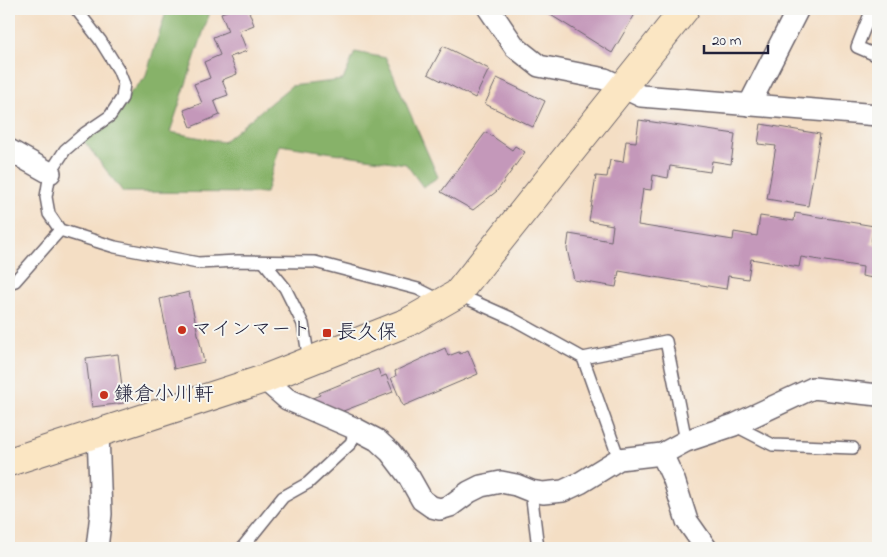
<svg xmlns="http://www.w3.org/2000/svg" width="887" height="557" font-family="'Indie Flower','Klee One',sans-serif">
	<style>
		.forest { fill: #87b269; stroke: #546a52 }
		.building { fill: #c498ba }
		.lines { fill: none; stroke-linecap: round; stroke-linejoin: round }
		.lane-casing { stroke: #6c646b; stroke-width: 14 }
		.street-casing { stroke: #6c646b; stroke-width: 24 }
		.secondary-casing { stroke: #6c646b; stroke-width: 30 }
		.lane { stroke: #fff; stroke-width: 11 }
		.street { stroke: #fff; stroke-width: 21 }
		.secondary { stroke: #fbe6c3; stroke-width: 28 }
		.poi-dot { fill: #c8321e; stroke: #f6f6f2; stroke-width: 2 }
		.labels { text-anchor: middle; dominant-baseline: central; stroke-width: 4; stroke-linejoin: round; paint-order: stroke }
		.poi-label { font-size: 20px; fill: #22223b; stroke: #f6f6f2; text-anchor: start }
	</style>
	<rect width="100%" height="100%" fill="#f6f6f2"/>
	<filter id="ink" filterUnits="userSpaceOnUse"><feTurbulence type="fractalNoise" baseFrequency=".02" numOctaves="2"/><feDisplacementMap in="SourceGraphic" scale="10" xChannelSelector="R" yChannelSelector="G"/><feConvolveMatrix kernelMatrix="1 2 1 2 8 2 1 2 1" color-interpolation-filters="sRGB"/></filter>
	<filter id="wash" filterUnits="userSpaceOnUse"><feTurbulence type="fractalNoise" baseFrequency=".0096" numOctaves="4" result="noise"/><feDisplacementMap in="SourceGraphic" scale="20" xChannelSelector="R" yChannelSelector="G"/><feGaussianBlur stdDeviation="1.12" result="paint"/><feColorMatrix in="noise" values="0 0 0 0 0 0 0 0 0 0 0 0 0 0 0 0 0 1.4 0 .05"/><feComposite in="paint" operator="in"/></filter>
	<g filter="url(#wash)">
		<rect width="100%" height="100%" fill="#f4dec4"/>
		<!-- forest -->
		<polygon class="forest" points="167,9 211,9 170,132 223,142 291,86 343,80 355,52 386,58 438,177 423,187 406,164 280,145 266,193 123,192 83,140 145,78"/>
		<g id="blocks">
			<!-- building -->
			<g class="building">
				<polygon points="232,9 248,9 254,25 239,31 247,51 230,57 237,74 222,80 228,95 214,100 220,115 191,127 184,110 202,103 194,84 210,78 204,62 220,55 213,37 228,31 221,13"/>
				<polygon points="541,9 638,9 612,53"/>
				<polygon points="443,46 489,69 475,98 428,74"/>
				<polygon points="497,78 545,101 533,127 485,104"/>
				<polygon points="639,120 735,134 731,164 712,161 710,172 670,166 668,178 653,175 651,190 643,189 638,225 733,240 734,232 757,236 760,216 794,221 795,213 874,226 871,244 878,246 878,279 862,276 863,267 801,257 799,267 751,259 748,279 728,276 726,289 619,271 616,287 574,280 567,249 569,234 611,241 613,225 589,221 596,176 607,177 610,160 623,162 626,141 636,142"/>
				<polygon points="761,124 820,134 808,206 767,199 776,146 758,144"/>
				<polygon points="486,132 512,150 515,146 525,152 497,191 473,210 441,192"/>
				<polygon points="189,292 204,362 174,369 160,299"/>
				<polygon points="445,348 448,356 459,352 460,354 468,350 478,374 403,406 391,378 396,376 395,371"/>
				<polygon points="118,354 124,403 92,407 86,358"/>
				<polygon points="378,369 381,377 386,375 393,392 338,413 307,400 320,395 319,393"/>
			</g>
		</g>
	</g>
	<g filter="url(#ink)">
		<use href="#blocks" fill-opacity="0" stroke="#6c646b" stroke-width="1"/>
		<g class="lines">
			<!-- lane casing -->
			<g class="lane-casing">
				<g id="lane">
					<polyline points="76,9 100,40 118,69 124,84 122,98 110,116 85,133 65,150 50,173 46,197 49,214 60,230 115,247 198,263 238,261 315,262 418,289 442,301"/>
					<polyline points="872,9 857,47 878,56"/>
					<polyline points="264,262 285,288 303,324 309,360"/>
					<polyline points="9,283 15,281 60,230"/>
					<polyline points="457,294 511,318 583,358 619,459"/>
					<polyline points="583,358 666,341 686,441"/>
					<polyline points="734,425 773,445 853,448"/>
					<polyline points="531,491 538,548"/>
					<polyline points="242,548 283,497 308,483 351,443 356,429"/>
				</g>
			</g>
			<!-- street casing -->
			<g class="street-casing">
				<g id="street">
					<polyline points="489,9 515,47 539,66 605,79 641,96 878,115"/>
					<polyline points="749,105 798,9"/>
					<polyline points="9,150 50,173"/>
					<polyline points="264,379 287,399 356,429 377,440 390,452 409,477 422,500 432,507 440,509 450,506 469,492 481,486 501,482 516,485 531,491 543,493 563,491 580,483 619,459 662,454 686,441 734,425 813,388 878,395"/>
					<polyline points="662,454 674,480 687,521 706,548"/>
					<polyline points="97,548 101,514 98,433"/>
				</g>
			</g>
			<!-- secondary casing -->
			<g class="secondary-casing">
				<polyline id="secondary" points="9,462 264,379 408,322 457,294 685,9"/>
			</g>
			<!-- lane -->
			<use href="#lane" class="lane"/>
			<!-- street -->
			<use href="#street" class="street"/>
			<!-- secondary -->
			<use href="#secondary" class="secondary"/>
		</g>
	</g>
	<!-- markers -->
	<g class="poi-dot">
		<circle cx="182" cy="330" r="5"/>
		<rect x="322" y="328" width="10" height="10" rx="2.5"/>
		<circle cx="104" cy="395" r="5"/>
	</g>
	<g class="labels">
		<!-- poi labels -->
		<g class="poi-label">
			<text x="192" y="330">マインマート</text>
			<text x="337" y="333">長久保</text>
			<text x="114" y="395">鎌倉小川軒</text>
		</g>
	</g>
	<!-- margin -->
	<rect width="887" height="557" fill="none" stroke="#f6f6f2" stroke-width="30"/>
	<!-- scale -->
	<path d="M704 45v8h64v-8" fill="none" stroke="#22223b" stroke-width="2.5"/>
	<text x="712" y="45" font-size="15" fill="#22223b" stroke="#f6f6f2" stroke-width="4" paint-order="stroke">20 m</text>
</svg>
